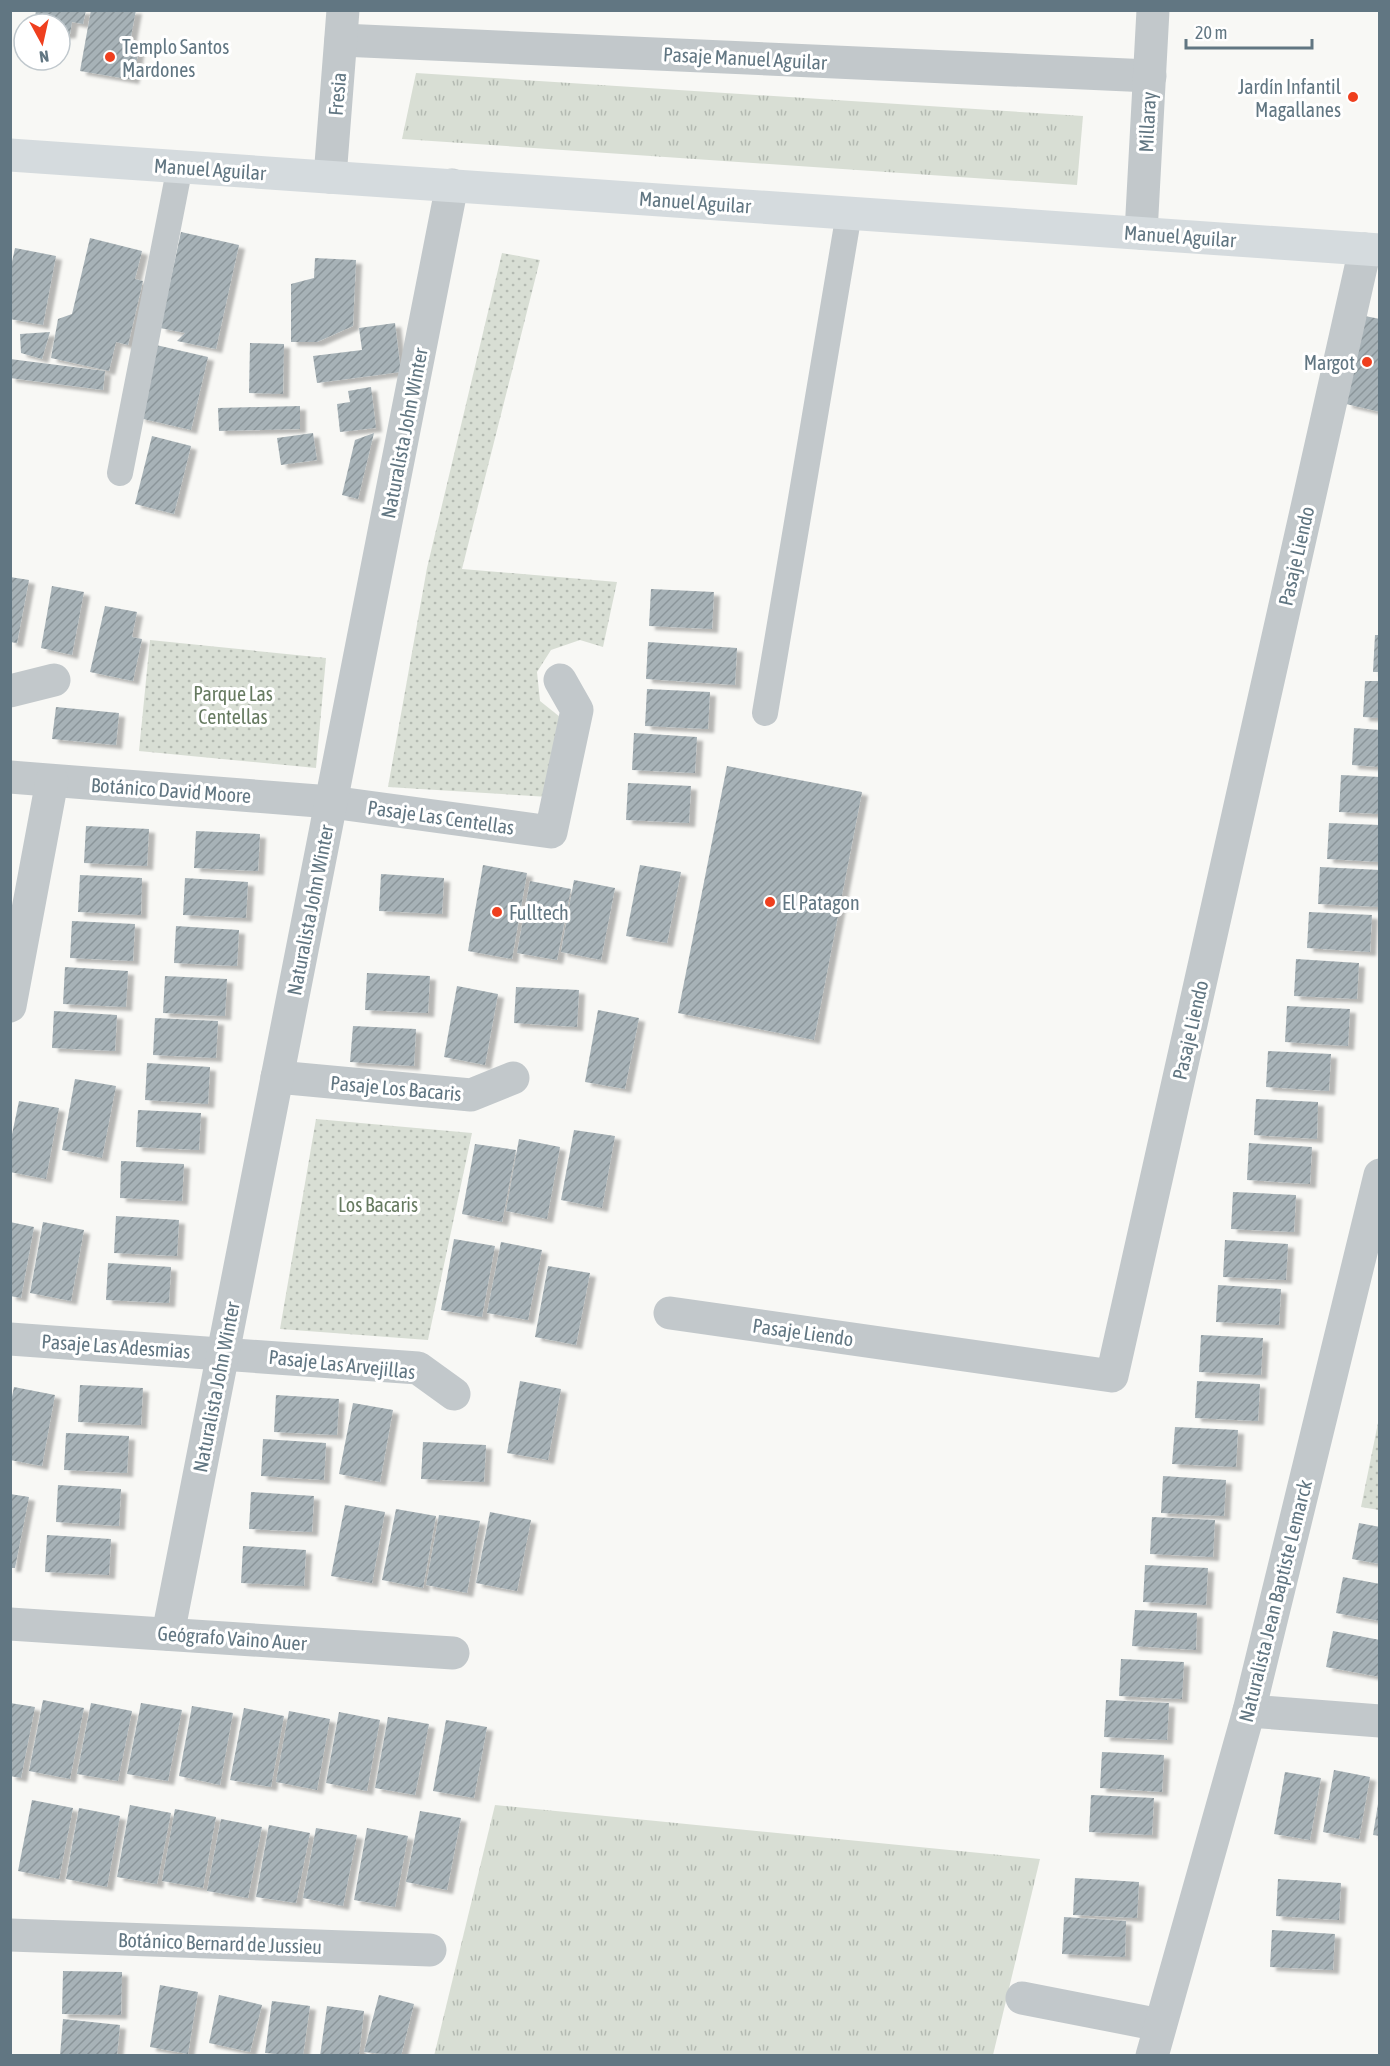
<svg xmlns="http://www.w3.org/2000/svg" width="1390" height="2066" font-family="'Asap Condensed',sans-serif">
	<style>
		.grass { fill: url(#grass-tufts) }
		.park { fill: url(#park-dots) }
		.building { fill: url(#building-hatch); filter: url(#shadow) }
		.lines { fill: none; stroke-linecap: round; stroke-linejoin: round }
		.lane { stroke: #c2c8cb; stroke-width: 26 }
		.street { stroke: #c2c8cb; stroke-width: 33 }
		.secondary { stroke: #d5dbde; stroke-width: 33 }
		.poi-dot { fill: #ef3f1e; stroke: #fff; stroke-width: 2 }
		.labels { text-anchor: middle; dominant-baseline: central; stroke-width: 6; stroke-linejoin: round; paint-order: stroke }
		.poi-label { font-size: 20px; fill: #617682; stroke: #fff; text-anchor: start }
		.street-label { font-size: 20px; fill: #617682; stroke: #fff }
		.park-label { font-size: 20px; fill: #667a60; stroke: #fff }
	</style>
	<defs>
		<pattern id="grass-tufts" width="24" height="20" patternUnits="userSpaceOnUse" patternTransform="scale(1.5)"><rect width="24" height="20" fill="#d8ded4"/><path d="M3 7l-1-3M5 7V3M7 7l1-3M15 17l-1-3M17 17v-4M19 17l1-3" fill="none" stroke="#b3b9b1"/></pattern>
		<pattern id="park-dots" width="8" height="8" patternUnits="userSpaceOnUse" patternTransform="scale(1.5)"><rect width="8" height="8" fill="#d8ded4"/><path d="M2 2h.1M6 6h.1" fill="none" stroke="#b3b9b1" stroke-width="1.8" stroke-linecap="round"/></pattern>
		<pattern id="building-hatch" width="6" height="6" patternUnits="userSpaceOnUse" patternTransform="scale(1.5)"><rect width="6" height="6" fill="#a7b2b7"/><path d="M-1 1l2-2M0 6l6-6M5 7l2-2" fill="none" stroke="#8b959a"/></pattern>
		<filter id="shadow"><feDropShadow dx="6" dy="4" stdDeviation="1.5" flood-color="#0004"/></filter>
	</defs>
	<rect width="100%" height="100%" fill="#f8f8f5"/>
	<!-- grass -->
	<g class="grass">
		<polygon points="416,73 1083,116 1077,185 402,139"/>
		<polygon points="495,1805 1040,1859 993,2055 434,2056"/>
	</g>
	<!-- park -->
	<g class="park">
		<polygon points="502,253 540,260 462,569 617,582 603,647 580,640 551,650 537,672 540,701 565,721 549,797 388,787 427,568"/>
		<polygon points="150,640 326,658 316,768 139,751"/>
		<polygon points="316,1119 472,1133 428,1340 280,1329"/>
		<polygon points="1379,1418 1379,1510 1361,1507"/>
	</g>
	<!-- building -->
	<g class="building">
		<polygon points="36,10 86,10 83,24 72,22 70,34 60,35 60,24 34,24"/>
		<polygon points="91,10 136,10 130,42 140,43 133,80 80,71"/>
		<polygon points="181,232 239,245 216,349 177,341 185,333 160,328"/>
		<polygon points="90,238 142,251 135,279 143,281 128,345 116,342 109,371 51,358 58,319 72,314"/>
		<polygon points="15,248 56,256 43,325 10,319 10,271"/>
		<polygon points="315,258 356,260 353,326 317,342 291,342 291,284 314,278"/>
		<polygon points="1365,316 1380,319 1380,412 1346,404"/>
		<polygon points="395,323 401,372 317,383 313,356 362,350 359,328"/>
		<polygon points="50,332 42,359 21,353 20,334"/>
		<polygon points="250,343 284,344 283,394 249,393"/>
		<polygon points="156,345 208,357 191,430 139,418"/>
		<polygon points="10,359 105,371 103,390 10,378"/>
		<polygon points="371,387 376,428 340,432 337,404 350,402 348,391"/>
		<polygon points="300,406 300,429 219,431 218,408"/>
		<polygon points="313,433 317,460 281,465 277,438"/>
		<polygon points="374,433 358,499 342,495 355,440"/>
		<polygon points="152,436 191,446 174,514 135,504"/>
		<polygon points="10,577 29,580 17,643 10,642"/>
		<polygon points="52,586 84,592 72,655 41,648"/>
		<polygon points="651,589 714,592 712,629 649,626"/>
		<polygon points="105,606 137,612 132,637 142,639 133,681 90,672"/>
		<polygon points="1375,635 1380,635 1380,672 1373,672"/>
		<polygon points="648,642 737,648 735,685 646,679"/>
		<polygon points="1365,681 1380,681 1380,718 1363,717"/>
		<polygon points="647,689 710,692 708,729 645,726"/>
		<polygon points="56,707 119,713 116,745 52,739"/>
		<polygon points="1354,728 1380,730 1380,767 1352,765"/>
		<polygon points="634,733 697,737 695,773 632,770"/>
		<polygon points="727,766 862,792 814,1040 678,1013"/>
		<polygon points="1341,775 1380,777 1380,814 1339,812"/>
		<polygon points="628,783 691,786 689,823 626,820"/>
		<polygon points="1329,823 1380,825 1380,862 1327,859"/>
		<polygon points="86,826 149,829 147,866 84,863"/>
		<polygon points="196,831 260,834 258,871 194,868"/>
		<polygon points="483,865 527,873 512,959 468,951"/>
		<polygon points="640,865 681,872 667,943 626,936"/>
		<polygon points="1320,867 1380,870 1380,907 1318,904"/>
		<polygon points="381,874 444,878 442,914 379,911"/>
		<polygon points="80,875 142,878 141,915 78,912"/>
		<polygon points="185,878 248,882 246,918 183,915"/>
		<polygon points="574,880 615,888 601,960 561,952"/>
		<polygon points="530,881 571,889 557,960 517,953"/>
		<polygon points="1309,912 1372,915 1370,952 1307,948"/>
		<polygon points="72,921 135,924 133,961 70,958"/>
		<polygon points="176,926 239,930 237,966 174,963"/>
		<polygon points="1296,959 1359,963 1357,999 1294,996"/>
		<polygon points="65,967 128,971 126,1007 63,1004"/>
		<polygon points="367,973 430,976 428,1013 365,1010"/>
		<polygon points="165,976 227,979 225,1016 163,1013"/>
		<polygon points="457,986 498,994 485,1065 444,1057"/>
		<polygon points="516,987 579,990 577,1027 514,1023"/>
		<polygon points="1287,1006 1350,1009 1348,1046 1285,1042"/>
		<polygon points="598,1010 639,1018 625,1089 585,1082"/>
		<polygon points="54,1011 117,1015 115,1051 52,1048"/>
		<polygon points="155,1018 218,1021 216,1058 153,1055"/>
		<polygon points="353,1026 416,1029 414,1066 350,1062"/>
		<polygon points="1268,1051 1331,1054 1329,1091 1266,1087"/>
		<polygon points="147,1063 210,1067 208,1104 145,1100"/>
		<polygon points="75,1079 116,1086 102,1158 62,1150"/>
		<polygon points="1256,1099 1318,1102 1317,1139 1254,1135"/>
		<polygon points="19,1101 59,1108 46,1179 10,1172 10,1144"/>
		<polygon points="138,1110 201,1113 199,1150 136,1147"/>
		<polygon points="574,1130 615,1136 602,1208 561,1200"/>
		<polygon points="519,1139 560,1147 547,1219 506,1211"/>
		<polygon points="1249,1143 1312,1147 1310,1184 1247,1180"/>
		<polygon points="475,1144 516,1150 502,1222 462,1214"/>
		<polygon points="121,1161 184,1164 182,1201 120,1198"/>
		<polygon points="1233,1192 1296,1195 1294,1232 1231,1229"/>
		<polygon points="116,1216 179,1220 177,1256 114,1253"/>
		<polygon points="10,1222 34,1227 21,1298 10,1296"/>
		<polygon points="43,1222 84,1230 71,1301 30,1293"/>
		<polygon points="454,1239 495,1246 482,1317 441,1310"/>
		<polygon points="1225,1240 1288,1244 1286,1280 1223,1277"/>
		<polygon points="501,1242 542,1250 528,1320 487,1313"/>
		<polygon points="108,1263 171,1267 169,1303 106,1300"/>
		<polygon points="548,1266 590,1273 576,1345 535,1337"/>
		<polygon points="1218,1285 1281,1289 1279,1325 1216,1322"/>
		<polygon points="1201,1335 1263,1338 1261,1375 1199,1372"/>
		<polygon points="520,1381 561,1389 548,1460 507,1453"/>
		<polygon points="1197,1381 1260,1384 1258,1421 1195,1418"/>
		<polygon points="80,1385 143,1388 141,1425 78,1422"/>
		<polygon points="14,1387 55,1395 42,1466 10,1460 10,1406"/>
		<polygon points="276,1395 339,1399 337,1435 274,1432"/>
		<polygon points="353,1403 393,1410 380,1482 339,1474"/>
		<polygon points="1175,1427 1238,1430 1236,1467 1172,1464"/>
		<polygon points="66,1433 129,1436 127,1473 64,1470"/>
		<polygon points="263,1439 326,1443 324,1480 261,1476"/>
		<polygon points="423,1442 486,1445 484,1482 421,1479"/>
		<polygon points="1163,1476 1226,1480 1224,1516 1161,1513"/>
		<polygon points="58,1485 121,1489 119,1526 56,1522"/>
		<polygon points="251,1492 314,1496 312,1532 249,1529"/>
		<polygon points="10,1494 29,1497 15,1568 10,1568"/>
		<polygon points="345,1505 385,1512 372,1583 331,1576"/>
		<polygon points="396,1509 436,1516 423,1588 382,1580"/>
		<polygon points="490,1512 531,1520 517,1591 476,1583"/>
		<polygon points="439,1515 480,1521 467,1593 426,1585"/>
		<polygon points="1152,1517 1215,1520 1213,1557 1150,1554"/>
		<polygon points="1359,1523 1380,1527 1380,1564 1352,1559"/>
		<polygon points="47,1535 111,1539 109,1575 45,1572"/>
		<polygon points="243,1546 306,1550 304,1586 241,1583"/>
		<polygon points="1145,1565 1208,1568 1206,1605 1143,1602"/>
		<polygon points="1343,1577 1380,1584 1380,1621 1336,1613"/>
		<polygon points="1135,1610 1197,1613 1196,1650 1132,1646"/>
		<polygon points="1333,1631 1380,1640 1380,1677 1326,1667"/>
		<polygon points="1121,1659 1184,1662 1182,1699 1119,1696"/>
		<polygon points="43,1700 84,1708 70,1779 29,1771"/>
		<polygon points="1106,1700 1169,1703 1167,1740 1104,1737"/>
		<polygon points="10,1703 35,1707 21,1778 10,1776"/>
		<polygon points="91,1703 132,1711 118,1781 77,1774"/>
		<polygon points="141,1703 182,1710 168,1781 127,1774"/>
		<polygon points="192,1706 233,1713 220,1785 179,1776"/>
		<polygon points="244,1708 284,1716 271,1787 230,1780"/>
		<polygon points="289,1711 330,1719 317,1790 276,1782"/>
		<polygon points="339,1712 380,1720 367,1791 326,1783"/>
		<polygon points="388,1717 429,1724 415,1795 375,1788"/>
		<polygon points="446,1720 487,1727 474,1798 433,1791"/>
		<polygon points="1102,1752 1164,1755 1162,1792 1100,1788"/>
		<polygon points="1334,1770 1370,1777 1359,1839 1323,1832"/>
		<polygon points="1285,1772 1321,1778 1310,1840 1274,1834"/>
		<polygon points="1091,1795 1154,1798 1152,1835 1089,1832"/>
		<polygon points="32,1800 73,1808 59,1879 18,1871"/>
		<polygon points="1378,1804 1380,1804 1380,1836 1373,1835"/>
		<polygon points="130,1805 171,1813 157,1884 117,1877"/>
		<polygon points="79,1808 120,1816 107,1887 66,1879"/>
		<polygon points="175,1809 216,1817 203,1888 162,1881"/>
		<polygon points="420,1811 461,1818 447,1890 406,1882"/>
		<polygon points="221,1819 262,1827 248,1898 207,1891"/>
		<polygon points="269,1825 310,1833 296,1903 256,1897"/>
		<polygon points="316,1828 357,1835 343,1906 303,1898"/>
		<polygon points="367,1828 408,1836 395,1907 354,1900"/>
		<polygon points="1075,1878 1139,1882 1137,1918 1073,1915"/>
		<polygon points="1278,1879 1341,1883 1339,1920 1276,1916"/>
		<polygon points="1064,1917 1126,1921 1125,1957 1062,1954"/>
		<polygon points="1272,1930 1335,1934 1333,1970 1270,1967"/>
		<polygon points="63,1971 122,1972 121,2015 62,2014"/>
		<polygon points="160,1985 198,1992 188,2054 150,2047"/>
		<polygon points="219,1995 262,2005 250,2052 209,2043"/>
		<polygon points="379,1995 414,2004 401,2056 364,2052"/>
		<polygon points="272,2001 310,2006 303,2056 265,2053"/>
		<polygon points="327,2006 364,2011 359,2056 320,2056"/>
		<polygon points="63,2019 120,2025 117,2056 60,2056"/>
	</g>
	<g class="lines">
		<!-- lane -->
		<g class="lane">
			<polyline points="120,473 180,166"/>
			<polyline points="765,713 849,213"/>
		</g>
		<!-- street -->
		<g class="street">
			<polyline points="341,40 1150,76"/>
			<polyline points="330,177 343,10"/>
			<polyline points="1141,233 1153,10"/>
			<polyline points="10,691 54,680"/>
			<polyline points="10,777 331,802 551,832 577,710 560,680"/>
			<polyline points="10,1006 52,781"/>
			<polyline points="277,1077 471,1095 513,1078"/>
			<polyline points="670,1313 1112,1376 1365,249"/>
			<polyline points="10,1339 418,1368 454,1394"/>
			<polyline points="10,1624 453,1653"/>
			<polyline points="168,1634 452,185"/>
			<polyline points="1249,1711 1380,1721"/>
			<polyline points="10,1935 430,1950"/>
			<polyline points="1022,1998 1160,2025"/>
			<polyline points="1152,2056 1249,1711 1380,1175"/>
		</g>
		<!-- secondary -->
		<polyline class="secondary" points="10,155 1380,250"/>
	</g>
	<!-- markers -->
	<g class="poi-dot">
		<circle cx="110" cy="57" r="6"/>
		<circle cx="1353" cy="97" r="6"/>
		<circle cx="1367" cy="362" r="6"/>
		<circle cx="770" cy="902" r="6"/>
		<circle cx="497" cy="912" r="6"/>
	</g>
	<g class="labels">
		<!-- poi labels -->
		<g class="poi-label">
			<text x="122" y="46">Templo Santos<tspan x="122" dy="23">Mardones</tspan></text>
			<text x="1341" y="86" text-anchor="end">Jardín Infantil<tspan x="1341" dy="23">Magallanes</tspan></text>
			<text x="1355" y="362" text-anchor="end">Margot</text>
			<text x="782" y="902">El Patagon</text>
			<text x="509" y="912">Fulltech</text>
		</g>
		<!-- street labels -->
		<g class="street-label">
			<text transform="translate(745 58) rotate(3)">Pasaje Manuel Aguilar</text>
			<text transform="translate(337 94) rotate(-85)">Fresia</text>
			<text transform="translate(1147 122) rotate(-87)">Millaray</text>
			<text transform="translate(210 169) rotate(4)">Manuel Aguilar</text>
			<text transform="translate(695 202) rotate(4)">Manuel Aguilar</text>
			<text transform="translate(1180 236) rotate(4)">Manuel Aguilar</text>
			<text transform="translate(404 433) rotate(-79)">Naturalista John Winter</text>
			<text transform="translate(1296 556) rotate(-77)">Pasaje Liendo</text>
			<text transform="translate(171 790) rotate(4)">Botánico David Moore</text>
			<text transform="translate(441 817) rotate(8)">Pasaje Las Centellas</text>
			<text transform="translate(310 910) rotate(-79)">Naturalista John Winter</text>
			<text transform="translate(1190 1030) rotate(-77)">Pasaje Liendo</text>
			<text transform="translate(396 1088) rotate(5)">Pasaje Los Bacaris</text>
			<text transform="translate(803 1332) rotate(8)">Pasaje Liendo</text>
			<text transform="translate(116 1346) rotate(4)">Pasaje Las Adesmias</text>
			<text transform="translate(342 1364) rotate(6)">Pasaje Las Arvejillas</text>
			<text transform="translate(216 1387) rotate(-79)">Naturalista John Winter</text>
			<text transform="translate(1275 1601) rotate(-76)">Naturalista Jean Baptiste Lemarck</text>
			<text transform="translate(232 1638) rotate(4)">Geógrafo Vaino Auer</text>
			<text transform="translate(220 1943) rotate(2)">Botánico Bernard de Jussieu</text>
		</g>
		<!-- park labels -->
		<g class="park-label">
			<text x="233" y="693">Parque Las<tspan x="233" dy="23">Centellas</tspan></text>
			<text x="378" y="1204">Los Bacaris</text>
		</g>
	</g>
	<!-- border -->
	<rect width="1390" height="2066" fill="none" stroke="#617682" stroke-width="24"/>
	<!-- north arrow -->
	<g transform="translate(42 42) rotate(172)"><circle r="28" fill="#ffffff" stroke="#c0c8cd" stroke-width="1.5"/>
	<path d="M0-4.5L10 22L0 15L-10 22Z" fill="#ef3f1e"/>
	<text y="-9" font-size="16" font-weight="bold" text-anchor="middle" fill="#617682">N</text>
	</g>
	<!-- scale -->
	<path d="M1186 39v9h126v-9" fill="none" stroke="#617682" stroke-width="3"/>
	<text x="1195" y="39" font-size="18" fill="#617682" stroke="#ffffff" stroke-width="4.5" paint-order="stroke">20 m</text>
</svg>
